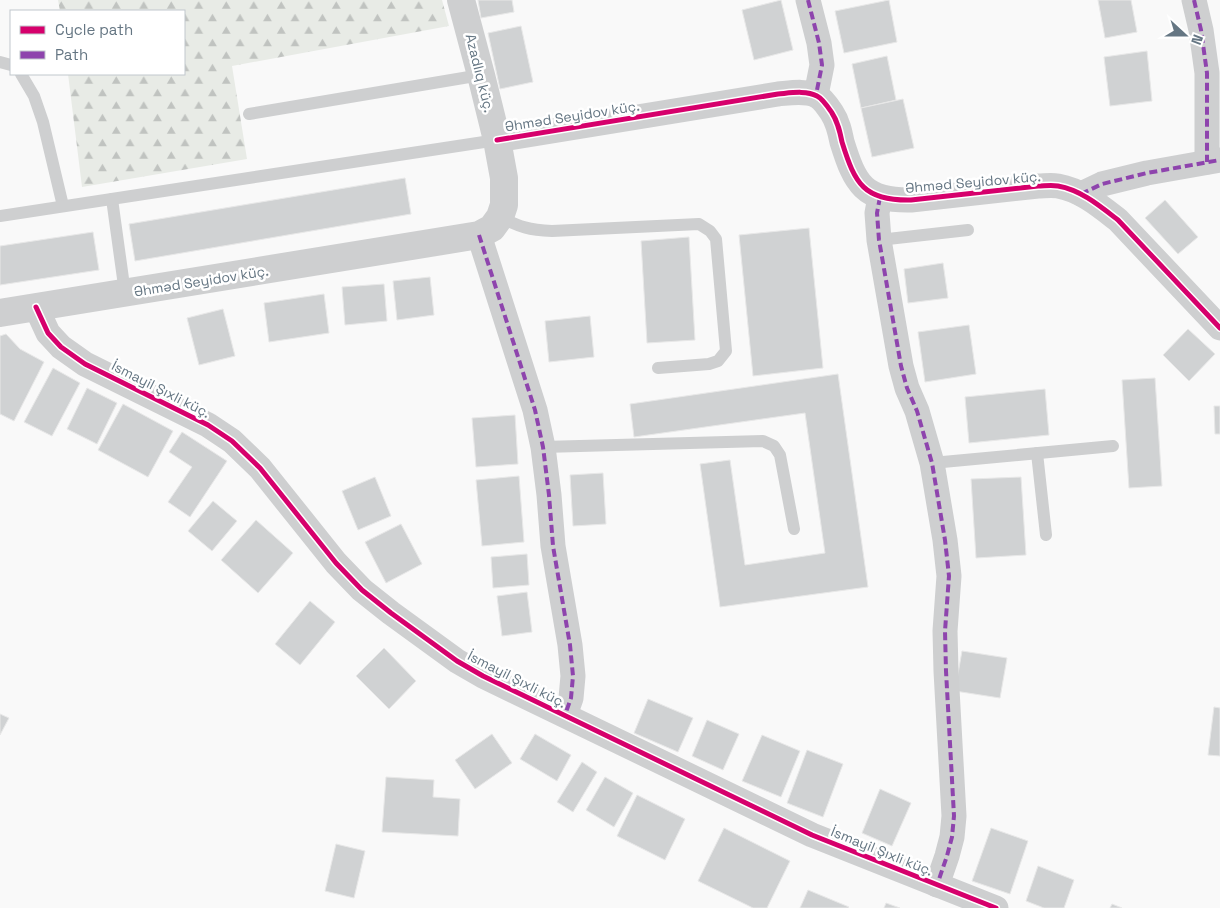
<svg xmlns="http://www.w3.org/2000/svg" width="1220" height="908" font-family="'Space Grotesk',sans-serif">
	<style>
		.forest { fill: url(#forest-firs) }
		.building { fill: #d0d2d3; stroke: #e8e8e8 }
		.lines { fill: none; stroke-linecap: round; stroke-linejoin: round }
		.service { stroke: #cecfd0; stroke-width: 12 }
		.minor { stroke: #cecfd0; stroke-width: 25 }
		.tertiary { stroke: #cecfd0; stroke-width: 28 }
		.quiet { stroke: #8e44ad; stroke-width: 4; stroke-dasharray: 8 4; stroke-linecap: butt }
		.cycleway-casing { stroke: #fff; stroke-width: 8 }
		.cycleway { stroke: #d6006c; stroke-width: 5 }
		.labels { text-anchor: middle; dominant-baseline: central; stroke-width: 5; stroke-linejoin: round; paint-order: stroke }
		.street-label { font-size: 14px; fill: #657683; stroke: #fff }
	</style>
	<defs>
		<pattern id="forest-firs" width="22" height="20" patternUnits="userSpaceOnUse" patternTransform="scale(1.25)"><rect width="22" height="20" fill="#e8ebe6"/><path d="M5 1l3.5 6h-7zM16 11l3.5 6h-7z" fill="#c0c3c0"/></pattern>
	</defs>
	<rect width="100%" height="100%" fill="#f9f9f9"/>
	<!-- forest -->
	<polygon class="forest" points="58,0 442,0 449,26 232,66 247,159 82,187 68,74 184,74 184,11 60,11"/>
	<!-- building -->
	<g class="building">
		<polygon points="478,0 512,0 514,12 481,18"/>
		<polygon points="781,0 793,50 754,60 742,10"/>
		<polygon points="889,0 897,42 844,53 835,11"/>
		<polygon points="1098,0 1131,0 1137,32 1105,38"/>
		<polygon points="521,26 533,82 500,89 488,33"/>
		<polygon points="1147,51 1152,101 1110,106 1104,57"/>
		<polygon points="887,56 896,100 861,108 852,64"/>
		<polygon points="903,99 914,148 872,157 861,108"/>
		<polygon points="405,178 411,214 135,261 129,224"/>
		<polygon points="1165,200 1198,237 1178,254 1145,218"/>
		<polygon points="809,228 823,368 753,376 739,235"/>
		<polygon points="93,232 99,270 0,285 0,246"/>
		<polygon points="689,237 695,340 647,343 641,241"/>
		<polygon points="943,263 948,298 908,303 904,269"/>
		<polygon points="430,277 434,315 397,320 393,281"/>
		<polygon points="384,284 387,321 345,325 342,287"/>
		<polygon points="324,294 329,333 269,342 264,303"/>
		<polygon points="223,309 235,356 199,365 187,318"/>
		<polygon points="590,316 594,357 549,362 545,321"/>
		<polygon points="969,325 976,374 925,382 918,332"/>
		<polygon points="1188,329 1215,354 1189,381 1163,355"/>
		<polygon points="6,334 20,349 44,362 14,421 0,414 0,336"/>
		<polygon points="53,368 80,383 52,436 24,422"/>
		<polygon points="838,374 868,587 720,607 700,464 730,460 745,565 825,553 805,413 634,437 630,404"/>
		<polygon points="1155,378 1162,486 1129,488 1122,380"/>
		<polygon points="87,388 117,403 97,444 67,429"/>
		<polygon points="1045,389 1049,435 969,443 965,397"/>
		<polygon points="123,404 173,431 148,477 98,450"/>
		<polygon points="1214,406 1220,406 1220,434 1215,434"/>
		<polygon points="515,415 518,464 476,467 472,418"/>
		<polygon points="182,432 227,461 190,517 168,502 192,467 169,452"/>
		<polygon points="603,473 606,524 573,526 570,475"/>
		<polygon points="519,476 524,542 482,546 476,480"/>
		<polygon points="375,477 391,516 358,530 342,491"/>
		<polygon points="1021,477 1026,555 976,558 971,479"/>
		<polygon points="213,501 237,521 212,551 188,531"/>
		<polygon points="256,520 293,553 258,593 221,560"/>
		<polygon points="401,524 422,564 386,583 365,542"/>
		<polygon points="527,554 529,585 493,588 491,557"/>
		<polygon points="527,592 532,632 502,636 497,596"/>
		<polygon points="310,601 335,622 300,665 275,644"/>
		<polygon points="384,648 416,681 389,709 356,676"/>
		<polygon points="962,651 1007,658 1000,698 955,691"/>
		<polygon points="648,699 693,718 678,752 634,733"/>
		<polygon points="1214,707 1220,708 1220,756 1208,755"/>
		<polygon points="0,714 9,718 0,735"/>
		<polygon points="707,720 739,734 723,770 692,756"/>
		<polygon points="492,734 512,763 475,789 455,760"/>
		<polygon points="535,734 571,755 557,781 520,759"/>
		<polygon points="762,735 800,751 781,797 742,781"/>
		<polygon points="807,750 843,764 823,817 787,803"/>
		<polygon points="582,762 597,772 573,812 557,802"/>
		<polygon points="386,777 434,780 433,797 460,799 458,836 382,832"/>
		<polygon points="605,777 633,793 614,827 586,810"/>
		<polygon points="880,789 911,803 892,846 862,833"/>
		<polygon points="637,795 685,819 665,860 617,836"/>
		<polygon points="724,828 790,861 767,908 753,908 698,881"/>
		<polygon points="991,828 1028,841 1010,894 972,881"/>
		<polygon points="336,844 365,851 354,898 325,891"/>
		<polygon points="1038,866 1074,880 1064,908 1044,908 1026,901"/>
		<polygon points="808,890 849,907 848,908 800,908"/>
		<polygon points="886,903 900,908 884,908"/>
		<polygon points="1112,904 1122,908 1110,908"/>
	</g>
	<g class="lines">
		<!-- service -->
		<g class="service">
			<polyline points="0,62 11,65"/>
			<polyline points="21,74 34,96 43,122 63,206"/>
			<polyline points="249,114 481,75"/>
			<polyline points="112,199 125,293"/>
			<polyline points="0,216 497,140"/>
			<path d="M500,217C520,227 529,230 552,231L699,224L710,231L716,239L726,351L718,361L709,364L658,368"/>
			<polyline points="879,240 968,230"/>
			<polyline points="543,447 763,441 774,446 780,455 794,529"/>
			<polyline points="1037,453 1046,535"/>
			<polyline points="932,463 1113,446"/>
		</g>
		<!-- minor -->
		<g class="minor">
			<polyline points="808,0 819,43 822,65 816,95"/>
			<polyline points="1194,0 1201,30 1207,73 1207,162"/>
			<path d="M497,140L778,94C790,93 806,90 817,96C823,99 828,107 832,113C838,122 840,132 842,142C855,184 864,201 911,200L1038,186C1044,186 1051,185 1058,186C1081,190 1100,206 1118,220L1220,328"/>
			<polyline points="1081,194 1102,184 1147,173 1220,160"/>
			<polyline points="880,197 877,213 879,240 901,366 907,388 917,411 932,463 945,540 949,576 945,631 946,671 954,816 952,837 947,856 937,885"/>
			<polyline points="479,235 535,410 543,447 549,495 553,546 570,645 573,676 571,698 565,715"/>
			<polyline points="36,307 48,333 61,347 85,364 208,425 232,441 260,468 336,563 362,590 391,613 457,661 483,676 812,835 996,908"/>
		</g>
		<!-- tertiary -->
		<polyline class="tertiary" points="0,313 479,235 492,228 500,217 504,205 504,178 497,140 481,75 461,0"/>
		<!-- quiet -->
		<g class="quiet">
			<polyline points="808,0 819,43 822,65 816,95"/>
			<polyline points="1194,0 1201,30 1207,73 1207,162"/>
			<polyline points="1081,194 1102,184 1147,173 1220,160"/>
			<polyline points="880,197 877,213 879,240 901,366 907,388 917,411 932,463 945,540 949,576 945,631 946,671 954,816 952,837 947,856 937,885"/>
			<polyline points="479,235 535,410 543,447 549,495 553,546 570,645 573,676 571,698 565,715"/>
		</g>
		<!-- cycleway casing -->
		<g class="cycleway-casing">
			<g id="cycleway">
				<path d="M497,140L778,94C790,93 806,90 817,96C823,99 828,107 832,113C838,122 840,132 842,142C855,184 864,201 911,200L1038,186C1044,186 1051,185 1058,186C1081,190 1100,206 1118,220L1220,328"/>
				<polyline points="36,307 48,333 61,347 85,364 208,425 232,441 260,468 336,563 362,590 391,613 457,661 483,676 812,835 996,908"/>
			</g>
		</g>
		<!-- cycleway -->
		<use href="#cycleway" class="cycleway"/>
	</g>
	<g class="labels">
		<!-- street labels -->
		<g class="street-label">
			<text transform="translate(480 73) rotate(76)">Azadlıq küç.</text>
			<text transform="translate(572 116) rotate(-9)">Əhməd Seyidov küç.</text>
			<text transform="translate(973 182) rotate(-5)">Əhməd Seyidov küç.</text>
			<text transform="translate(201 281) rotate(-9)">Əhməd Seyidov küç.</text>
			<text transform="translate(161 389) rotate(27)">İsmayil Şıxli küç.</text>
			<text transform="translate(517 679) rotate(27)">İsmayil Şıxli küç.</text>
			<text transform="translate(882 851) rotate(22)">İsmayil Şıxli küç.</text>
		</g>
	</g>
	<!-- legend -->
	<rect x="10" y="10" width="175" height="65" fill="#ffffff" stroke="#c1c8cd"/>
	<rect x="20" y="26" width="25" height="8" fill="#d6006c" stroke="#c1c8cd"/>
	<text x="55" y="35" font-size="15" fill="#657683">Cycle path</text>
	<rect x="20" y="51" width="25" height="8" fill="#8e44ad" stroke="#c1c8cd"/>
	<text x="55" y="60" font-size="15" fill="#657683">Path</text>
	<!-- north arrow -->
	<g transform="translate(1185 35) rotate(111)" stroke="#ffffff" stroke-width="4" paint-order="stroke">
	<path d="M0-4L9 19L0 12L-9 19Z" fill="#657683"/>
	<text y="-8" font-size="14" font-weight="bold" text-anchor="middle" fill="#657683">N</text>
	</g>
</svg>
